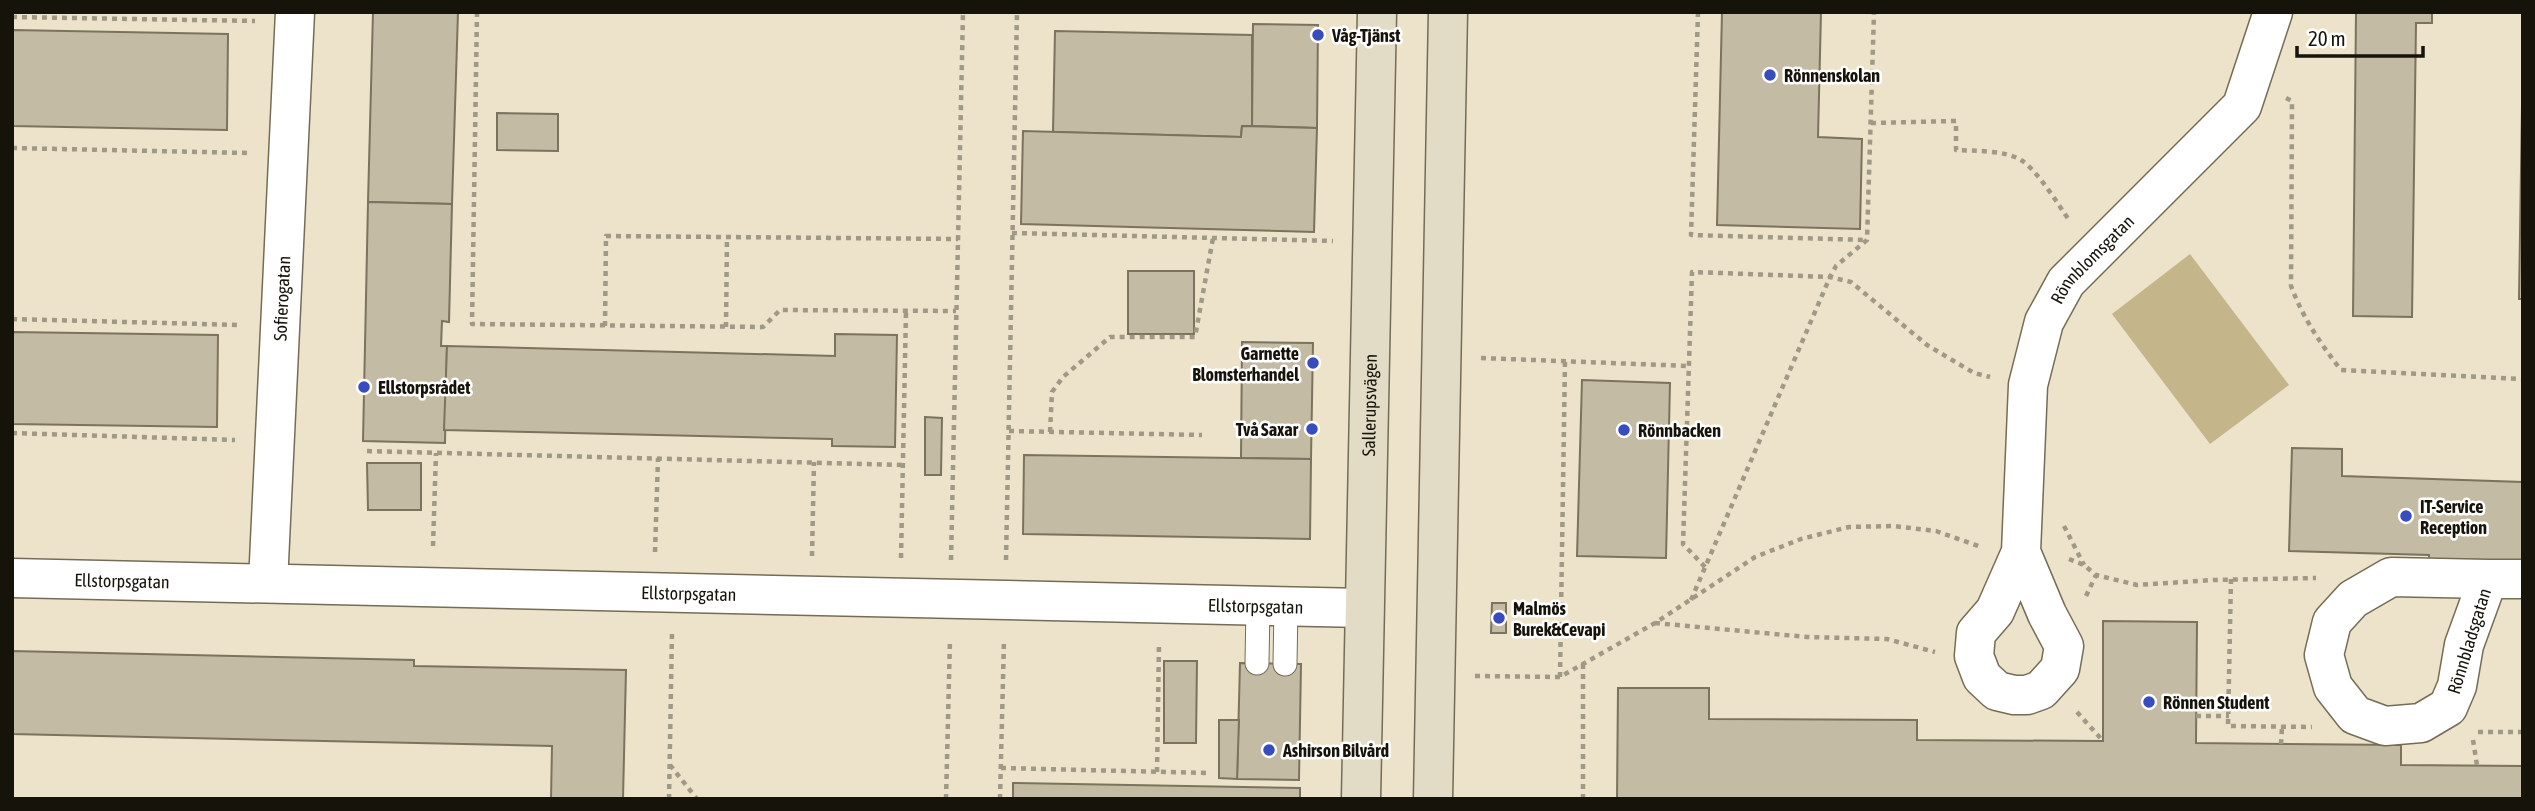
<svg xmlns="http://www.w3.org/2000/svg" width="2535" height="811" font-family="'Asap Condensed',sans-serif">
	<style>
		.park { fill: #c4b58b }
		.building { fill: #c4bba4; stroke: #7b735d; stroke-width: 2 }
		.lines { fill: none; stroke-linecap: round; stroke-linejoin: round }
		.lane-casing { stroke: #746c56; stroke-width: 25 }
		.street-casing { stroke: #746c56; stroke-width: 41 }
		.secondary-casing { stroke: #746c56; stroke-width: 41 }
		.path { stroke: #a09986; stroke-width: 4.5; stroke-dasharray: 5 5; stroke-linecap: butt }
		.lane { stroke: #fff; stroke-width: 23 }
		.street { stroke: #fff; stroke-width: 38 }
		.secondary { stroke: #e2dbc6; stroke-width: 38 }
		.poi-dot { fill: #374cbe; stroke: #fff; stroke-width: 2.5 }
		.labels { text-anchor: middle; dominant-baseline: central; stroke-width: 5; stroke-linejoin: round; paint-order: stroke }
		.poi-label { font-size: 18px; font-weight: bold; fill: #16130b; stroke: #fff; text-anchor: start }
		.street-label { font-size: 18px; fill: #16130b; stroke: #fff }
	</style>
	<rect width="100%" height="100%" fill="#ece3ca"/>
	<!-- park -->
	<polygon class="park" points="2190,254 2289,385 2210,444 2112,314"/>
	<!-- building -->
	<g class="building">
		<polygon points="373,12 458,12 452,204 368,202"/>
		<polygon points="1722,12 1821,12 1818,137 1862,139 1860,229 1717,225"/>
		<polygon points="2356,12 2432,12 2432,23 2416,23 2412,317 2353,316"/>
		<polygon points="1253,24 1318,25 1317,128 1252,126"/>
		<polygon points="12,30 228,34 227,130 12,126"/>
		<polygon points="1055,31 1252,35 1252,126 1242,126 1241,137 1053,132"/>
		<polygon points="2523,40 2523,299 2519,299"/>
		<polygon points="497,113 558,114 558,151 497,150"/>
		<polygon points="1242,126 1317,128 1314,232 1021,224 1023,131 1241,137"/>
		<polygon points="368,202 452,204 449,322 442,321 441,346 447,346 445,443 363,441"/>
		<rect x="1128" y="271" width="66" height="63"/>
		<polygon points="12,332 218,335 217,427 12,424"/>
		<polygon points="835,334 897,335 895,447 832,446 832,439 444,430 447,346 835,356"/>
		<polygon points="1242,342 1313,343 1311,459 1241,458"/>
		<polygon points="1582,380 1670,383 1666,558 1577,556"/>
		<polygon points="925,417 942,418 941,475 925,475"/>
		<polygon points="2292,448 2342,449 2342,476 2523,482 2523,571 2429,568 2429,555 2289,551"/>
		<polygon points="1024,455 1311,459 1310,539 1023,534"/>
		<polygon points="367,463 421,463 421,510 368,510"/>
		<polygon points="1492,603 1506,603 1506,633 1491,633"/>
		<polygon points="2103,621 2197,622 2196,743 2401,745 2401,765 2523,766 2523,799 1617,799 1618,688 1709,688 1709,719 1917,720 1917,740 2103,741"/>
		<polygon points="12,651 414,660 414,666 626,670 623,799 551,799 552,746 12,734"/>
		<polygon points="1164,661 1197,661 1196,743 1164,743"/>
		<polygon points="1240,663 1301,664 1299,780 1237,779"/>
		<polygon points="1219,720 1239,720 1237,779 1219,778"/>
		<polygon points="1013,783 1300,788 1300,799 1013,799"/>
	</g>
	<g class="lines">
		<!-- lane casing -->
		<g class="lane-casing">
			<g id="lane">
				<polyline points="1257,663 1258,606"/>
				<polyline points="1285,664 1286,606"/>
			</g>
		</g>
		<!-- street casing -->
		<g class="street-casing">
			<g id="street">
				<path id="s1" d="M2021,552L2047,614L2064,646L2060,669L2041,690L2027,695H2014L1997,691L1982,677L1974,656L1976,633L1995,611L2021,552L2028,385L2044,322L2066,282L2242,106L2273,12"/>
				<path id="s2" d="M12,578L1364,608"/>
				<polyline points="2488,579 2464,645 2457,686 2448,707 2421,723 2385,726 2355,715 2333,687 2324,655 2332,622 2353,599 2391,577 2488,579 2523,579"/>
				<path id="s3" d="M268,583L295,12"/>
			</g>
		</g>
		<!-- secondary casing -->
		<g class="secondary-casing">
			<g id="secondary">
				<path id="s4" d="M1361,799L1377,12"/>
				<polyline points="1433,799 1448,12"/>
			</g>
		</g>
		<!-- path -->
		<g class="path">
			<polyline points="477,12 472,324 763,327 780,310 956,311"/>
			<polyline points="1698,12 1691,235 1866,240"/>
			<polyline points="12,17 255,21"/>
			<path d="M2286,98L2292,101L2291,286C2303,318 2320,343 2341,370L2523,379"/>
			<path d="M1871,123L1956,121V150C1973,151 2005,150 2021,160C2037,170 2058,204 2069,220"/>
			<polyline points="12,148 249,153"/>
			<polyline points="1012,233 1333,241"/>
			<polyline points="12,319 240,325"/>
			<polyline points="605,326 606,236 958,239"/>
			<polyline points="726,327 727,237"/>
			<polyline points="1481,358 1689,366"/>
			<polyline points="1009,431 1202,435"/>
			<polyline points="1050,432 1052,392 1063,377 1110,337 1195,337 1213,238"/>
			<polyline points="12,433 235,440"/>
			<polyline points="367,451 903,465"/>
			<polyline points="2064,526 2084,565"/>
			<polyline points="433,546 436,453"/>
			<polyline points="655,552 658,458"/>
			<polyline points="812,556 814,462"/>
			<polyline points="901,558 906,311"/>
			<polyline points="2069,559 2084,565 2096,575 2137,585 2213,580 2316,578"/>
			<polyline points="951,560 963,12"/>
			<polyline points="1006,560 1017,12"/>
			<polyline points="1705,567 1683,544 1692,272 1830,277 1851,282 1927,345 1974,373 1990,377"/>
			<polyline points="2231,579 2228,726 2312,727"/>
			<polyline points="2086,596 2096,575"/>
			<polyline points="1691,600 1830,277 1836,266 1867,240 1874,12"/>
			<polyline points="1655,623 1807,637 1887,639 1935,652"/>
			<polyline points="1475,676 1560,677 1655,623 1755,557 1801,539 1849,527 1893,526 1936,531 1981,547"/>
			<polyline points="1560,677 1565,361"/>
			<polyline points="2077,712 2103,741"/>
			<polyline points="2196,716 2229,716"/>
			<polyline points="2478,732 2523,732"/>
			<polyline points="2473,740 2477,765"/>
			<polyline points="2281,744 2282,727"/>
			<polyline points="670,765 697,799"/>
			<polyline points="1001,768 1210,773"/>
			<polyline points="1157,772 1159,643"/>
			<polyline points="669,799 672,632"/>
			<polyline points="946,799 950,639"/>
			<polyline points="1000,799 1004,639"/>
			<polyline points="1583,799 1583,664"/>
		</g>
		<!-- lane -->
		<use href="#lane" class="lane"/>
		<!-- street -->
		<use href="#street" class="street"/>
		<!-- secondary -->
		<use href="#secondary" class="secondary"/>
	</g>
	<!-- markers -->
	<g class="poi-dot">
		<circle cx="1318" cy="35" r="7"/>
		<circle cx="1770" cy="75" r="7"/>
		<circle cx="1313" cy="363" r="7"/>
		<circle cx="364" cy="387" r="7"/>
		<circle cx="1312" cy="429" r="7"/>
		<circle cx="1624" cy="430" r="7"/>
		<circle cx="2406" cy="516" r="7"/>
		<circle cx="1499" cy="618" r="7"/>
		<circle cx="2149" cy="702" r="7"/>
		<circle cx="1269" cy="750" r="7"/>
	</g>
	<g class="labels">
		<!-- poi labels -->
		<g class="poi-label">
			<text x="1332" y="35">Våg-Tjänst</text>
			<text x="1784" y="75">Rönnenskolan</text>
			<text x="1299" y="353" text-anchor="end">Garnette<tspan x="1299" dy="21">Blomsterhandel</tspan></text>
			<text x="378" y="387">Ellstorpsrådet</text>
			<text x="1298" y="429" text-anchor="end">Två Saxar</text>
			<text x="1638" y="430">Rönnbacken</text>
			<text x="2420" y="506">IT-Service<tspan x="2420" dy="21">Reception</tspan></text>
			<text x="1513" y="608">Malmös<tspan x="1513" dy="21">Burek&amp;Cevapi</tspan></text>
			<text x="2163" y="702">Rönnen Student</text>
			<text x="1283" y="750">Ashirson Bilvård</text>
		</g>
		<!-- street labels -->
		<g class="street-label">
			<text stroke="none"><textPath href="#s1" startOffset="672">Rönnblomsgatan</textPath></text>
			<text stroke="none"><textPath href="#s3" startOffset="285">Sofierogatan</textPath></text>
			<text stroke="none"><textPath href="#s4" startOffset="394">Sallerupsvägen</textPath></text>
			<text stroke="none"><textPath href="#s2" startOffset="110">Ellstorpsgatan</textPath></text>
			<text stroke="none"><textPath href="#s2" startOffset="677">Ellstorpsgatan</textPath></text>
			<text stroke="none"><textPath href="#s2" startOffset="1244">Ellstorpsgatan</textPath></text>
			<text transform="translate(2469 641) rotate(-73)">Rönnbladsgatan</text>
		</g>
	</g>
	<!-- border -->
	<rect width="2535" height="811" fill="none" stroke="#16130b" stroke-width="28"/>
	<!-- scale -->
	<path d="M2297 46v10h126v-10" fill="none" stroke="#16130b" stroke-width="3.5"/>
	<text x="2308" y="46" font-size="21" fill="#16130b" stroke="#ffffff" stroke-width="5" paint-order="stroke">20 m</text>
</svg>
